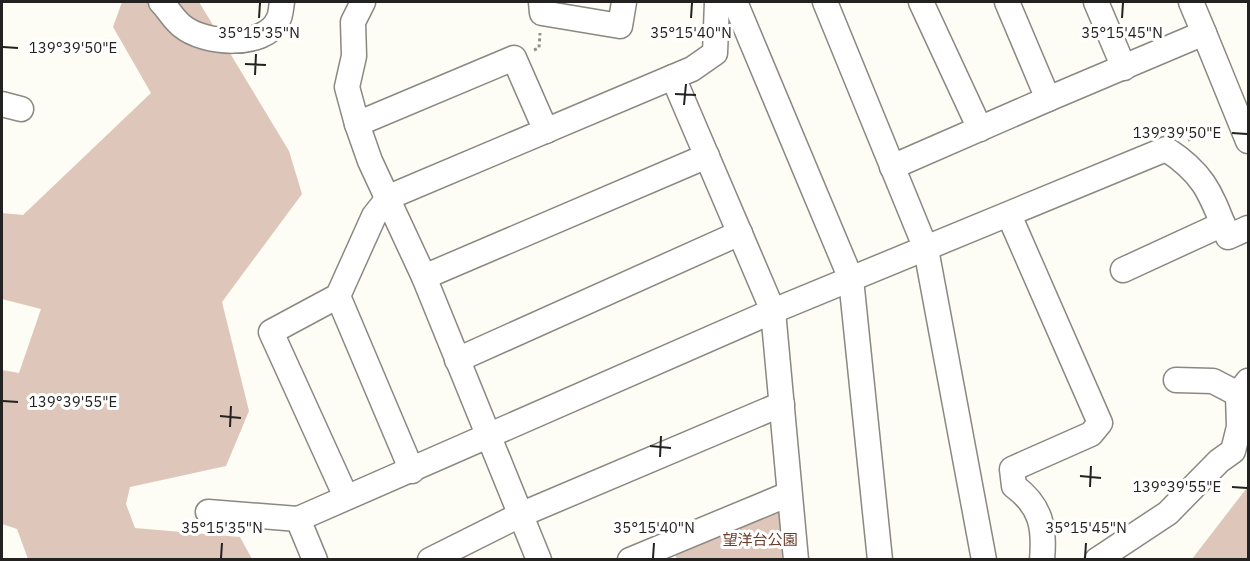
<svg xmlns="http://www.w3.org/2000/svg" width="1250" height="561" font-family="'IBM Plex Sans','Noto Sans JP',sans-serif">
	<style>
		.green { fill: #dec6bb }
		.lines { fill: none; stroke-linecap: round; stroke-linejoin: round }
		.minor-casing { stroke: #8a8882; stroke-width: 27 }
		.path { stroke: #92918c; stroke-width: 3; stroke-dasharray: 3 3; stroke-linecap: butt }
		.minor { stroke: #fff; stroke-width: 24 }
		.ticks { fill: none; stroke: #232220; stroke-width: 2 }
		.labels { text-anchor: middle; dominant-baseline: central; stroke-width: 6; stroke-linejoin: round; paint-order: stroke }
		.park-label { font-size: 15px; fill: #6a3b27; stroke: #fff }
		.ticks-label { font-size: 15px; text-anchor: middle; fill: #232220; stroke: #fff; stroke-width: 6; stroke-linejoin: round; paint-order: stroke }
	</style>
	<rect width="100%" height="100%" fill="#fdfcf5"/>
	<!-- green -->
	<g class="green">
		<polygon points="122,2 199,2 289,151 302,194 222,302 249,411 226,466 130,487 126,504 135,528 240,537 252,559 28,559 17,529 2,524 2,370 19,373 41,309 2,299 2,213 23,215 151,93 113,27"/>
		<polygon points="1246,489 1248,489 1248,559 1192,559"/>
		<polygon points="781,508 782,559 677,559 674,552"/>
	</g>
	<g class="lines">
		<!-- minor casing -->
		<g class="minor-casing">
			<g id="minor">
				<path d="M161,2C168,9 174,20 182,26C203,44 265,49 278,20C281,15 281,7 282,2"/>
				<polyline points="363,2 353,22 354,56 347,87 357,124 370,161 424,277 539,560"/>
				<polyline points="541,2 542,13 620,26 624,2"/>
				<polyline points="735,2 851,279 880,560"/>
				<polyline points="825,2 926,249 984,560"/>
				<polyline points="921,2 980,129"/>
				<polyline points="1007,2 1048,99 1204,33 1191,2"/>
				<polyline points="1096,2 1124,68"/>
				<polyline points="1204,33 1248,141"/>
				<polyline points="673,77 692,69 715,53 717,2"/>
				<polyline points="2,104 21,109"/>
				<polyline points="357,124 514,58 546,131"/>
				<polyline points="892,167 1048,99"/>
				<path d="M1009,215L1100,423L1091,434L1012,469L1014,486C1041,506 1045,527 1042,560"/>
				<polyline points="1123,270 1223,224"/>
				<polyline points="424,277 707,156"/>
				<polyline points="338,296 412,471"/>
				<polyline points="457,360 740,233"/>
				<polyline points="1176,380 1213,381 1238,394"/>
				<polyline points="346,497 271,332 338,296 374,216 389,197 673,77 773,311 796,560"/>
				<polyline points="208,512 298,519"/>
				<path d="M315,560L298,519L773,311L1166,149C1206,175 1211,195 1228,237L1248,228"/>
				<polyline points="430,560 520,515 782,404"/>
				<polyline points="630,560 789,494"/>
				<polyline points="1097,560 1168,513 1219,461 1233,451 1239,427 1238,394 1248,381"/>
			</g>
		</g>
		<!-- path -->
		<g class="path">
			<polyline points="534,50 539,48 540,33"/>
			<polyline points="1188,140 1222,128"/>
		</g>
		<!-- minor -->
		<use href="#minor" class="minor"/>
	</g>
	<!-- ticks -->
	<path class="ticks" d="M259,18L260,3M691,18L692,3M1122,18L1123,3M3,47L18,48M245,64L266,65M255,75L256,54M675,94L696,95M684,105L686,84M1232,133L1247,134M3,401L18,402M220,416L241,418M230,427L231,406M650,446L671,448M660,457L661,436M1080,476L1101,478M1090,487L1091,466M1232,487L1247,488M221,558L222,543M653,558L654,543M1085,558L1086,543"/>
	<g class="labels">
		<!-- park labels -->
		<g class="park-label">
			<text x="760" y="539">望洋台公園</text>
		</g>
	</g>
	<g class="ticks-label">
		<text x="259" y="38">35°15'35"N</text>
		<text x="691" y="38">35°15'40"N</text>
		<text x="1122" y="38">35°15'45"N</text>
		<text x="73" y="53">139°39'50"E</text>
		<text x="1177" y="138">139°39'50"E</text>
		<text x="73" y="407">139°39'55"E</text>
		<text x="1177" y="492">139°39'55"E</text>
		<text x="222" y="533">35°15'35"N</text>
		<text x="654" y="533">35°15'40"N</text>
		<text x="1086" y="533">35°15'45"N</text>
	</g>
	<!-- border -->
	<rect width="1250" height="561" fill="none" stroke="#232220" stroke-width="6"/>
</svg>
